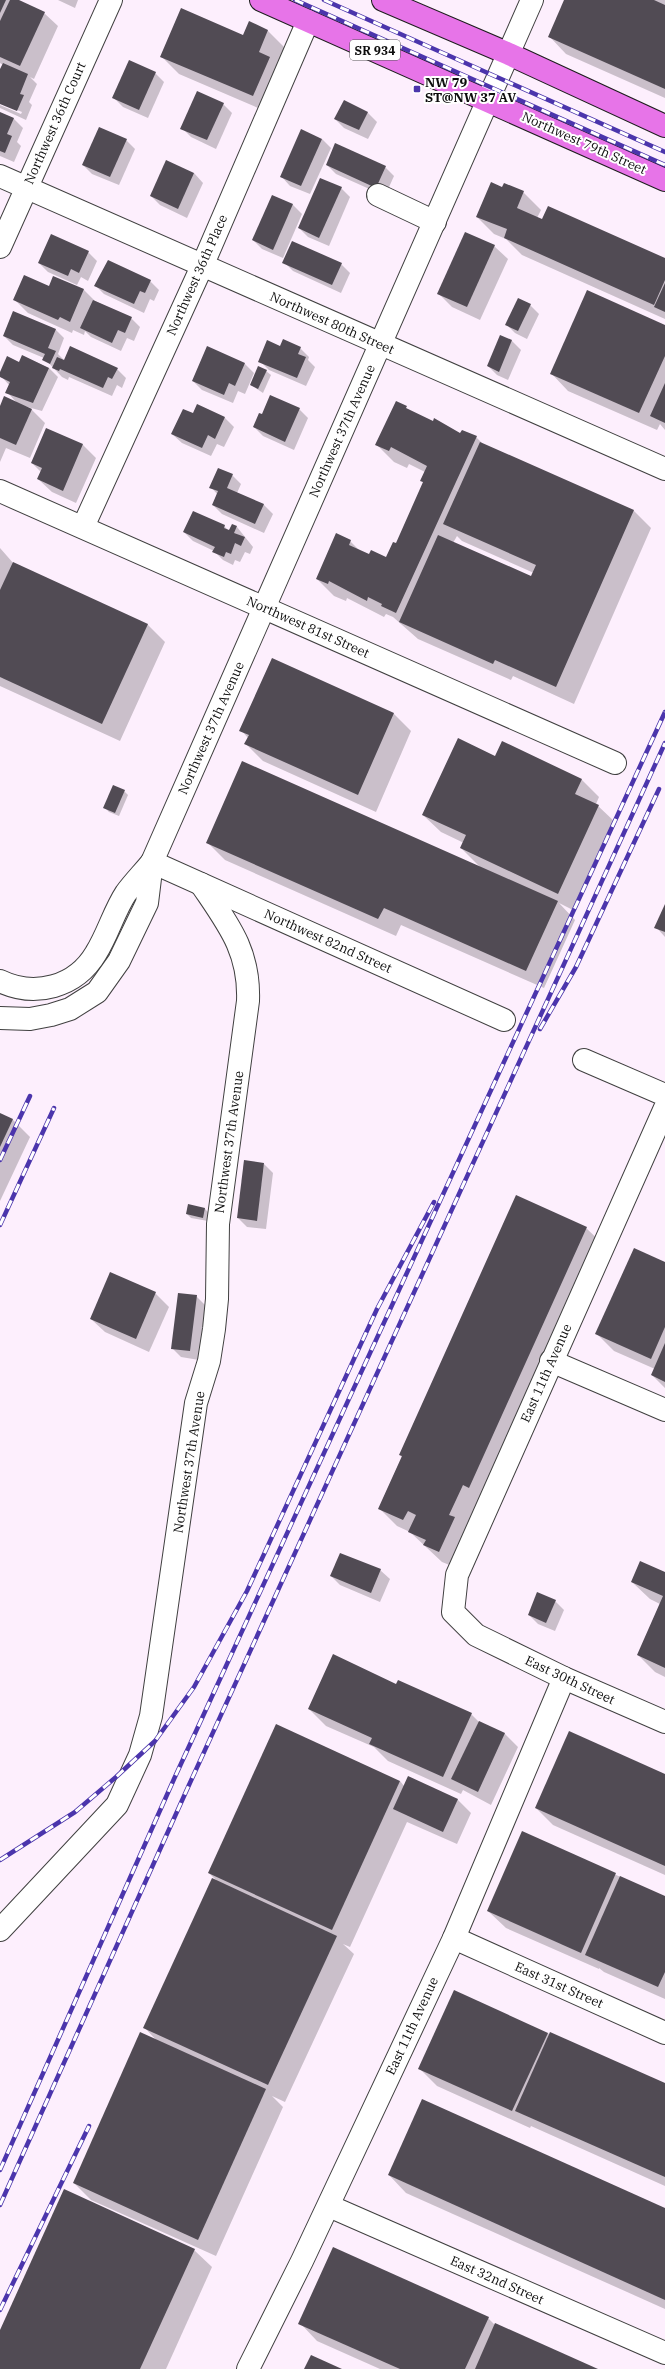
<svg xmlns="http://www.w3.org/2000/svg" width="665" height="2369" font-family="'IBM Plex Serif',serif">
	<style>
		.shadow { fill: #0003; fill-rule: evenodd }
		.building { fill: #514b54 }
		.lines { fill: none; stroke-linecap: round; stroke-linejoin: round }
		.minor-casing { stroke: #404040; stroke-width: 24 }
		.major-casing { stroke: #1e1e1e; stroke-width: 24 }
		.minor { stroke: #fff; stroke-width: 22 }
		.major { stroke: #e774e8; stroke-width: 22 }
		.rail-casing { stroke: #4b35ac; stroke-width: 4.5 }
		.rail { stroke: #fff; stroke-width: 3; stroke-dasharray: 9; stroke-linecap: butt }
		.poi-dot { fill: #4b35ac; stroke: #fff; stroke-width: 1.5 }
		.labels { text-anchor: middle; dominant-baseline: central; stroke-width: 4; stroke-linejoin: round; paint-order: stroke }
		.shield { fill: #fff; stroke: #565656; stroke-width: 1 }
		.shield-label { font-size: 12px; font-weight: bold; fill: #0d0d0d }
		.poi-label { font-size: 13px; font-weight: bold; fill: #0d0d0d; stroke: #fff; text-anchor: start }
		.street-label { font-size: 13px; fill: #0d0d0d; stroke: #fff }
	</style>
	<rect width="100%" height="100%" fill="#fdeffd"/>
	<!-- shadow -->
	<g class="shadow">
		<polygon points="0,0 17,0 44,13 58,26 34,79 30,77 37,84 29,102 32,105 26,120 0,108 0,105 21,114 22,112 0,103 0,72 3,65 0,63"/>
		<polygon points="58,0 78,0 75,8"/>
		<polygon points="565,0 665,0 665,98 566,54 549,36"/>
		<polygon points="267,30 285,48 270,113 179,74 161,56"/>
		<polygon points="155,73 164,82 148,118 123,107 114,98"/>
		<polygon points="344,101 368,113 377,122 368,139 344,128 335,119"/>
		<polygon points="223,104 232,113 216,149 191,137 182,128"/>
		<polygon points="0,113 14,119 23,128 17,142 21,146 14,162 0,156"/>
		<polygon points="322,139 331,148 310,194 290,186 281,176"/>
		<polygon points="126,140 135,149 119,185 92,174 83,165"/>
		<polygon points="327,165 385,167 394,176 385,196 336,174"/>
		<polygon points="194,173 203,183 187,218 160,205 151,196"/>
		<polygon points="320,179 341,188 350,197 329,246 308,237 299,228"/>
		<polygon points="502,189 523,192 541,210 537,218 665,259 665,319 522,255 506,239 494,234 477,217"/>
		<polygon points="272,196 293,205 302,214 283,258 262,249 253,240"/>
		<polygon points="494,246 508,259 480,320 452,307 438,293"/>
		<polygon points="88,252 97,261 88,281 81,277 77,285 48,272 39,263"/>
		<polygon points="284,262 341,264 350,273 341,293 293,271"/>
		<polygon points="54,277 84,290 95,301 131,318 140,327 134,341 127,338 121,351 91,337 85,331 84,335 73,330 72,333 28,313 15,300 49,287"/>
		<polygon points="150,281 159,290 154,301 150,299 144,313 104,294 95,285"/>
		<polygon points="530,305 539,314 527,339 515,333 506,324"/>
		<polygon points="665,326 665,430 660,424 657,430 568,391 551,373"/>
		<polygon points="55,329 64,338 58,354 65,361 117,369 126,378 122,388 117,385 112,396 69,377 68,380 62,377 44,358 13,345 4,336"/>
		<polygon points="501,336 512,341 521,350 508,380 497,375 488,366"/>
		<polygon points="281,347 300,348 309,357 308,360 315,367 306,386 269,370 260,361"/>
		<polygon points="23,356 49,368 58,377 42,411 24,406 32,410 45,423 30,458 6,448 0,462 0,408 17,403 7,392 10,386 0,375 20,363"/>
		<polygon points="245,364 254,373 245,394 238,391 233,403 202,390 193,381"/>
		<polygon points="266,371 271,375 263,393 251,385"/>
		<path d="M396,402L412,412L461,434L476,437L483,444L634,511L651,528L574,704L513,676L511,680L418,639L393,617L386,614L384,617L347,598L346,601L334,596L317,579L350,541L361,552L370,556L387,558L396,545L424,483L421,480L425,472L409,464L407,468L394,462L377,445ZM457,536L462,541L534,573L532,578L453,543Z"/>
		<polygon points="299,409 308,418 294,450 263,436 254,427"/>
		<polygon points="193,414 225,418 234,427 224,447 217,444 211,456 182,443 172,434"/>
		<polygon points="47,429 83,445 96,458 76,503 52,492 38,479 41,472 32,463"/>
		<polygon points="232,475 241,484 237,493 264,505 273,514 264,533 222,514 213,505 217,494 211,487"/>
		<polygon points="224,526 230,532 237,527 253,547 250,554 245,552 240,562 235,560 233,565 223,560 214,551 193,541 184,532"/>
		<polygon points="0,548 14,564 148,625 165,642 120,741 0,686"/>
		<polygon points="272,659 394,714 411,731 376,812 263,761 246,744 248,738 241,730"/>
		<polygon points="496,757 582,780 599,797 596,804 616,823 575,911 559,903 575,920 544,988 401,925 396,936 225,860 207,842 481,868 461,848 464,843 441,832 423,815"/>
		<polygon points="124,791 128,795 119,816 109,812 104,807"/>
		<polygon points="665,906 665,937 656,927"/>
		<polygon points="0,1114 13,1120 30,1137 0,1201"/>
		<polygon points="264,1164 273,1173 266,1229 247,1227 238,1218"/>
		<polygon points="189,1205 205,1209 209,1213 208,1221 191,1218 187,1214"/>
		<polygon points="586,1228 604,1245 457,1568 442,1562 410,1532 397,1526 379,1508 402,1457 400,1455"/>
		<polygon points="665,1263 665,1388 652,1375 655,1369 614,1351 597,1334"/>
		<polygon points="155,1293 169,1307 149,1352 105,1332 91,1319"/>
		<polygon points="196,1296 205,1305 199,1360 181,1357 172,1348"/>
		<polygon points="341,1554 380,1570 390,1579 380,1602 340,1585 331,1576"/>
		<polygon points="665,1573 665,1677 655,1672 638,1655 660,1604 650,1599 632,1582"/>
		<polygon points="555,1601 564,1610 555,1631 538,1624 529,1615"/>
		<polygon points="397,1685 471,1714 479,1722 505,1734 518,1747 491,1805 463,1790 461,1794 388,1761 374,1747 326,1726 309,1709"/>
		<polygon points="665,1775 665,1875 553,1825 536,1808"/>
		<polygon points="400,1781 404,1786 458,1800 471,1813 457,1844 407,1822 350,1947 343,1944 354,1954 285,2102 272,2096 283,2107 216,2256 91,2200 74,2183 157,2041 145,2028 218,1882 209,1873"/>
		<polygon points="523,1833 665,1897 665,1999 604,1972 599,1968 599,1969 506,1928 488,1911"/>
		<polygon points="547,2033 665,2084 665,2186 531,2126 530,2128 437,2086 420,2069"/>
		<polygon points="389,2175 665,2209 665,2309 406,2193"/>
		<polygon points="194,2250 212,2267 166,2369 0,2369 0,2332"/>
		<polygon points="488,2318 495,2325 595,2369 380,2369 317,2341 300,2323"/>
	</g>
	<!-- building -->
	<g class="building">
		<polygon points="0,0 6,0 0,13"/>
		<polygon points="10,0 19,0 45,12 20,66 0,57 0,21"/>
		<polygon points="564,0 654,0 665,5 665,89 548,37"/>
		<polygon points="181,8 243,35 249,21 268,30 259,52 270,57 253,96 160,57"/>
		<polygon points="129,60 156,72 139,110 112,98"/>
		<polygon points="3,63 28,74 20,94 24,95 17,111 0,104 0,69"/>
		<polygon points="197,91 224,103 207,140 180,129"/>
		<polygon points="344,100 368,112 359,130 334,119"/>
		<polygon points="0,112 14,118 7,134 12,136 5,153 0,151"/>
		<polygon points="99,127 127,139 110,177 82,165"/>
		<polygon points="301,129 322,139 301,186 280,177"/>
		<polygon points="335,143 386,166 376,188 326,165"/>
		<polygon points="166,160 194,173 178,209 150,196"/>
		<polygon points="320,178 342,187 319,238 298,228"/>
		<polygon points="491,182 502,187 504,183 524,191 517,208 542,219 548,206 665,258 665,280 654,305 504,238 507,229 476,217"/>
		<polygon points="272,195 293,204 273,250 252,240"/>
		<polygon points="465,232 495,245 467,307 437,294"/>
		<polygon points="51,234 89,251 79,273 71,269 68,276 38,263"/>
		<polygon points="292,241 342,263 332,285 282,263"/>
		<polygon points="108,260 151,280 145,293 140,291 134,304 94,286"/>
		<polygon points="24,275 49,286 53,276 84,289 70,322 60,317 58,320 13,300"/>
		<polygon points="665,283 665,312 654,307"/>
		<polygon points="587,290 665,325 665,356 639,413 550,374"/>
		<polygon points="518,298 531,304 518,331 505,325"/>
		<polygon points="93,300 132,317 125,333 118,330 112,343 80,328"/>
		<polygon points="13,311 56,329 48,348 56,351 50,364 42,360 45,354 3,336"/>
		<polygon points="500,335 512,340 499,372 487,366"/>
		<polygon points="283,339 301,347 298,354 306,357 297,378 258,362 267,340 280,346"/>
		<polygon points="70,346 118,368 112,379 108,377 103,388 60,369 59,371 52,368 57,357 64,360"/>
		<polygon points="207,346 245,363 235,386 229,383 224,395 192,381"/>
		<polygon points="22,355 49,368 33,403 5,393 10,382 0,377 0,372 7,356 19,362"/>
		<polygon points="258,366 267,370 258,389 250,385"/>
		<polygon points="665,383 665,423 650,416"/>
		<polygon points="270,395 300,408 285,442 253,427 259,413 262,414"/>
		<polygon points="4,396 32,409 16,445 0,438 0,406"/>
		<polygon points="396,401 407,406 406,408 433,421 434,418 460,433 462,430 477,436 396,613 381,606 382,604 368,597 367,601 329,581 328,584 316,579 336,533 351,540 349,545 369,554 371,550 386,557 393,542 396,543 423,482 420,481 427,466 391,447 389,451 375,445"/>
		<polygon points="197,404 225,417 215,439 208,435 202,448 171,434 183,409 193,413"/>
		<polygon points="46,428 83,444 63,491 37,479 42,468 31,463"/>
		<polygon points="480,442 634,510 556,687 495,660 493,664 399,622 438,535 531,576 536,565 443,524"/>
		<polygon points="218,468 233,474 227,488 264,504 255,524 212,505 218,491 209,488"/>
		<polygon points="193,511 225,525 224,528 229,530 232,524 237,526 234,533 245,537 241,546 235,543 231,554 226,552 224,557 212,552 215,547 183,532"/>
		<polygon points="13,562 148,624 102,724 0,677 0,590"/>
		<polygon points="272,658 394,713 358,795 244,744 249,735 239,731"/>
		<polygon points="458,738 495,756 502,741 582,779 575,794 599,805 558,894 460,848 466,835 422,815"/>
		<polygon points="242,761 558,901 526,971 384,908 378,919 206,843"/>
		<polygon points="113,785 125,790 115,813 103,808"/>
		<polygon points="665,904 665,932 654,928"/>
		<polygon points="0,1113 13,1119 0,1147"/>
		<polygon points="244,1160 264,1163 257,1221 237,1218"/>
		<polygon points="516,1195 587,1227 469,1488 463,1485 449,1515 455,1517 439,1552 423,1545 426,1540 408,1532 416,1515 408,1511 403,1520 378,1509 402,1456 399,1455"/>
		<polygon points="188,1204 205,1208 203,1218 186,1214"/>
		<polygon points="634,1248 665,1262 665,1327 651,1359 595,1334"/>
		<polygon points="110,1272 156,1292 136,1339 90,1319"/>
		<polygon points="178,1293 197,1295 190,1351 171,1349"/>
		<polygon points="665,1343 665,1382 651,1375"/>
		<polygon points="340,1553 381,1569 371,1593 330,1576"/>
		<polygon points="640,1561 665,1572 665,1668 637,1655 663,1596 631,1582"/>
		<polygon points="537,1592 556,1600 546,1623 528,1615"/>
		<polygon points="333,1654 396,1684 398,1680 472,1713 443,1777 369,1744 372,1738 308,1709"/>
		<polygon points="479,1721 505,1733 478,1792 451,1779"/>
		<polygon points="276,1724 400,1781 332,1930 208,1873"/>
		<polygon points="569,1731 665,1774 665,1866 535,1808"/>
		<polygon points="408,1776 458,1799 443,1832 393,1809"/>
		<polygon points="522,1831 616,1873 581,1953 487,1911"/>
		<polygon points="620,1876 665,1896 665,1972 658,1987 585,1955"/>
		<polygon points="212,1878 337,1936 268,2085 143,2028"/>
		<polygon points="454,1990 548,2033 512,2111 418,2069"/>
		<polygon points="140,2032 266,2089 198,2240 73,2183"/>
		<polygon points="550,2032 665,2083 665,2177 515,2111"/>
		<polygon points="422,2099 665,2208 665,2300 388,2175"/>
		<polygon points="64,2189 195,2249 140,2369 0,2369 0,2330"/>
		<polygon points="333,2247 489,2317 465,2369 400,2369 298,2324"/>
		<polygon points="495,2323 598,2369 475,2369"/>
		<polygon points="311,2355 342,2369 304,2369"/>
	</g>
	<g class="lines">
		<!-- minor casing -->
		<g class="minor-casing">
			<g id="minor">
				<polyline points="0,176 665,469"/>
				<polyline points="378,195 435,222"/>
				<polyline points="0,247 111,0"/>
				<polyline points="0,491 615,763"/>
				<polyline points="83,527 203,264 308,21"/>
				<polyline points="152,862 504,1020"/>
				<path d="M0,981C35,998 76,987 96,953C108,934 114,911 126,893C134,882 144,872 152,862"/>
				<polyline points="0,1018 30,1019 51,1015 70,1009 97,992 119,961 147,903 152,862 532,0"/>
				<polyline points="584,1060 665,1095"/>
				<polyline points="665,1108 457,1575 453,1612 476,1635 564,1678 665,1722"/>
				<polyline points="551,1361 665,1410"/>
				<path d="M0,1930L117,1805L140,1755L151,1716L196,1403L209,1361L214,1329L217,1299L218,1224L248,1001C250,951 228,924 201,884"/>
				<polyline points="454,1938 665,2033"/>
				<polyline points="329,2206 665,2353"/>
				<polyline points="248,2369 302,2261 454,1938 564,1678"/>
			</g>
		</g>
		<!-- major casing -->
		<g class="major-casing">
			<g id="major">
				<polyline points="261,0 665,180"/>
				<polyline points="383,0 509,54 665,126"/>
			</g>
		</g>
		<!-- minor -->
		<use href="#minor" class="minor"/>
		<!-- major -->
		<use href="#major" class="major"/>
		<!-- rail casing -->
		<g class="rail-casing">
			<g id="rail">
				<polyline points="295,0 665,165"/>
				<polyline points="324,0 665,152"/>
				<polyline points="540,1029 576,967 659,789"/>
				<polyline points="0,1160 30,1096"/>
				<polyline points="0,1225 54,1108"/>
				<polyline points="0,1860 75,1812 116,1777 155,1741 194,1687 247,1591 377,1309 434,1202"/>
				<polyline points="0,2170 174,1779 665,712"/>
				<polyline points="0,2205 189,1785 665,743"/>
				<polyline points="0,2310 89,2126"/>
			</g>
		</g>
		<!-- rail -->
		<use href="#rail" class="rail"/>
	</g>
	<!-- markers -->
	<rect class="poi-dot" x="413" y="85" width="8" height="8" rx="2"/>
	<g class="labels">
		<!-- shield labels -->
		<rect class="shield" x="350" y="40" width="50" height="20" rx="3"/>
		<g class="shield-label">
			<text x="375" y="50">SR 934</text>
		</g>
		<!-- poi labels -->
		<g class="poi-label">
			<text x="425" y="82">NW 79<tspan x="425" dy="15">ST@NW 37 AV</tspan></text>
		</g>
		<!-- street labels -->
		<g class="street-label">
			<text transform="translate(55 123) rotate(-66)">Northwest 36th Court</text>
			<text transform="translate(584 143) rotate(24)">Northwest 79th Street</text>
			<text transform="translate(197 275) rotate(-66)">Northwest 36th Place</text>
			<text transform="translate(332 323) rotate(24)">Northwest 80th Street</text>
			<text transform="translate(342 431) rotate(-66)">Northwest 37th Avenue</text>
			<text transform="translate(308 627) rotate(24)">Northwest 81st Street</text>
			<text transform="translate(211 728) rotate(-66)">Northwest 37th Avenue</text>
			<text transform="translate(328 941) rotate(24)">Northwest 82nd Street</text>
			<text transform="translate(229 1142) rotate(-82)">Northwest 37th Avenue</text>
			<text transform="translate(546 1373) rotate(-66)">East 11th Avenue</text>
			<text transform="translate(189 1462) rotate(-81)">Northwest 37th Avenue</text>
			<text transform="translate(570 1680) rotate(25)">East 30th Street</text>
			<text transform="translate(559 1985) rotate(24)">East 31st Street</text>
			<text transform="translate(412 2026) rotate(-65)">East 11th Avenue</text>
			<text transform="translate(497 2280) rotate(24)">East 32nd Street</text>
		</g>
	</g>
</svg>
